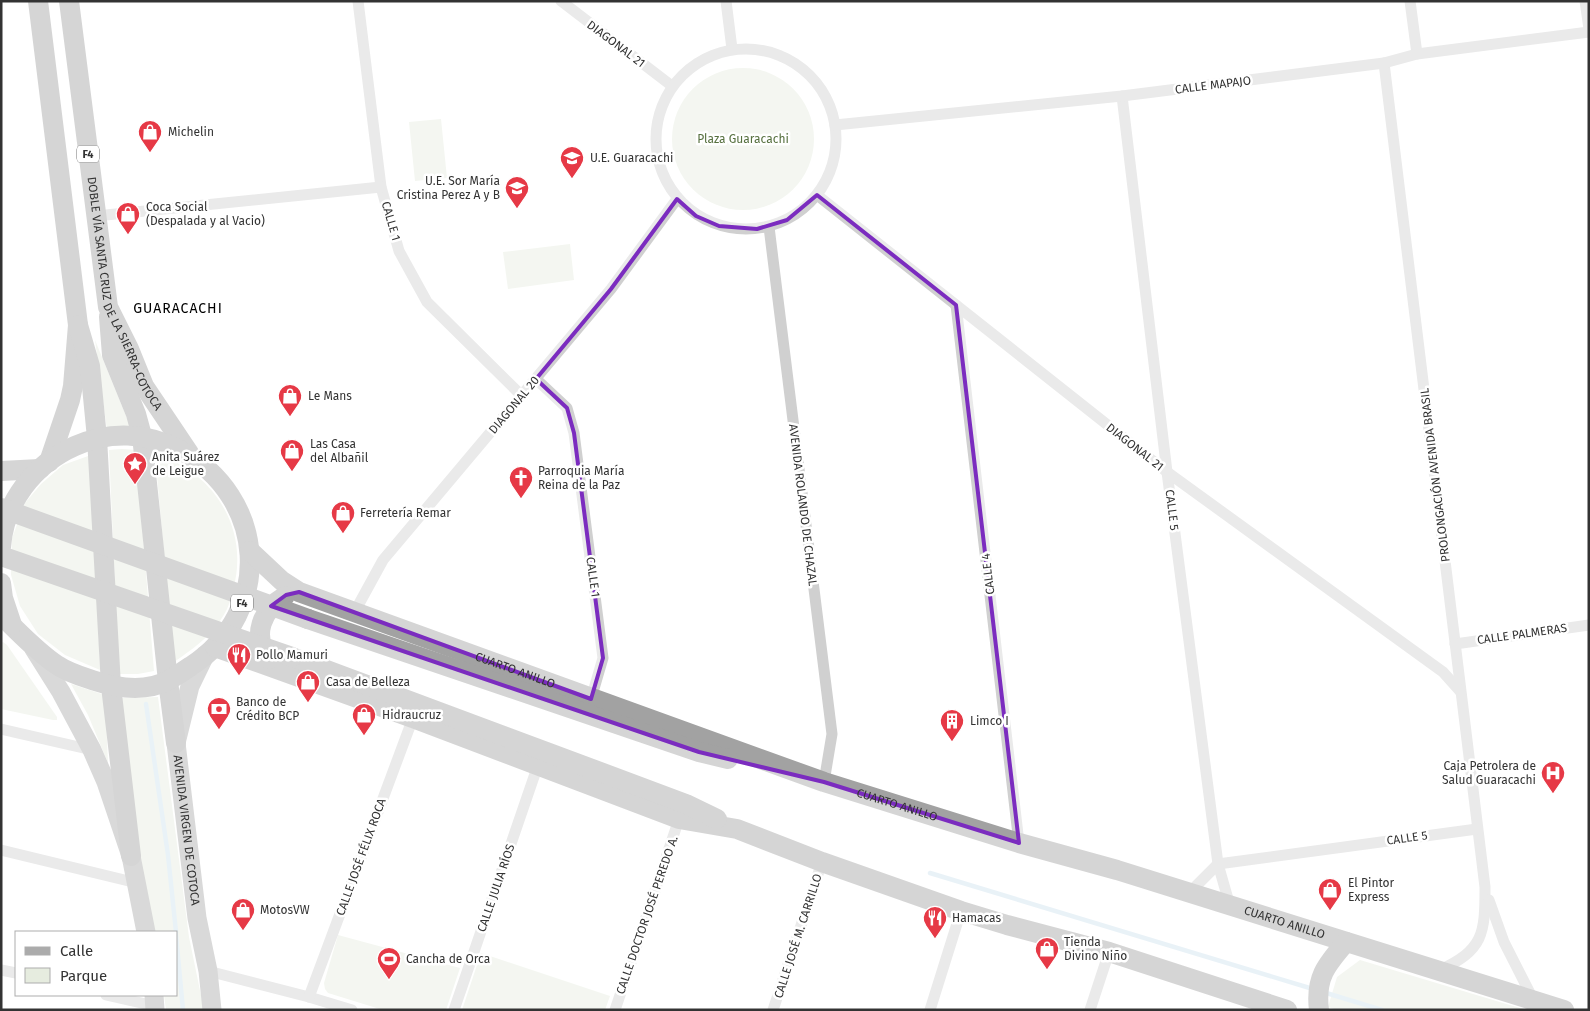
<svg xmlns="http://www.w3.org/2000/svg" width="1590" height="1011" font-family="'Fira Sans',sans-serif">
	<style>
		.green { fill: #e6ecdf }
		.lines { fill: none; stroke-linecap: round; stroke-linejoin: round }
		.stream { stroke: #cfe2ee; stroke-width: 4.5 }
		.minor { stroke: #d0d0d0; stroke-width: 11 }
		.primary { stroke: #ababab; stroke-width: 19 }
		.trunk { stroke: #a2a2a2; stroke-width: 20 }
		.trunk-bridge { stroke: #a2a2a2; stroke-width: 20 }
		.marked { fill: none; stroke: #7b2cbf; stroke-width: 4; stroke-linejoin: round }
		.labels { text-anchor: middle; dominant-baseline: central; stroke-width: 5; stroke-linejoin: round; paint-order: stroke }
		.shield { fill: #fff; stroke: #707070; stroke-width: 1 }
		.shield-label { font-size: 11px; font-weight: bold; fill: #333 }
		.street-label { font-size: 12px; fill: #333; stroke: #fff }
		.poi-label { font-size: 12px; fill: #333; stroke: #fff; text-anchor: start }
		.park-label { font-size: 12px; fill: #56703f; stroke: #fff }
		.neighbourhood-label { font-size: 14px; letter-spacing: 1px; fill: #000; stroke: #fff }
	</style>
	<rect width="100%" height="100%" fill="#fff"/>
	<!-- green -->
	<g class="green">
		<circle cx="743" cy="139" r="71"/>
		<polygon points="441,119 447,178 415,181 409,122"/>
		<polygon points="570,244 574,280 508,289 503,252"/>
		<polygon points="95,340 131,428 107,430"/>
		<polygon points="122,449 136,450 154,671 138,674 119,674 109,450"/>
		<path d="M155,454C215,472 250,530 233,590C231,596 230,603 227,609C215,633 196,647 174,662Z"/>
		<polygon points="91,455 100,670 65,655 38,634 20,606 11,575 12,538 25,503 41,484 63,465"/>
		<polygon points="3,642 7,645 57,717 57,720 53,720 1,709 1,643"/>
		<polygon points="71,684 105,695 108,763 88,715"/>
		<polygon points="158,697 189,937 204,1010 166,1010 164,995 176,995 176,932 153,932 141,860 121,698"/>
		<polygon points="338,935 460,968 446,1010 383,1010 328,993 325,989 324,983"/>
		<polygon points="481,953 610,996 605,1010 462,1010"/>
		<polygon points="1360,960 1523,1009 1524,1010 1337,1010 1328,1007 1337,977"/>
	</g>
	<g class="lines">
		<!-- stream -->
		<g class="stream">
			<polyline points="146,704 168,855 176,932"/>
			<polyline points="930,873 1313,989"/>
			<polyline points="176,935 183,1010"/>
			<polyline points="1323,992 1382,1010"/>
		</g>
		<!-- minor -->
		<g class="minor">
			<polyline points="358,1 381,187 399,251 427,302 522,396"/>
			<polyline points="561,1 672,86"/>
			<polyline points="726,1 732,49"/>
			<polyline points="1410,1 1417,54"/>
			<polyline points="1585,1 1589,29"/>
			<circle cx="746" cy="139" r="90"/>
			<path d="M1384,63L1485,887C1485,934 1484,950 1438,971"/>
			<polyline points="1122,96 1167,472 1218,864 1230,906"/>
			<polyline points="835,125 1122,96 1384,63 1417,54 1589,32"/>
			<polyline points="817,195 1167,472 1443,672 1460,691"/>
			<polyline points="96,216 381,187"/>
			<polyline points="769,227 832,734 824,782"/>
			<polyline points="956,305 1019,843"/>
			<polyline points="536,379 567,408 574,433 603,658 591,699"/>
			<polyline points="354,613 383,560 611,289 677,199"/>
			<polyline points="1455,644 1589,625"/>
			<polyline points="1,729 92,750"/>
			<polyline points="1,850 137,883"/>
			<polyline points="1189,893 1218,864 1477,829"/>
			<polyline points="1489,900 1504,942 1534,1001"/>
			<polyline points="1,970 16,973"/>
			<polyline points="208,971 309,997 352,1010"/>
			<polyline points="106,995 155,1006"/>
			<polyline points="309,997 413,718"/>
			<polyline points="454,1010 538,765"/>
			<polyline points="615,1010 679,819"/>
			<polyline points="773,1010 822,862"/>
			<polyline points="930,1010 961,911"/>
			<polyline points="1090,1010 1109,952"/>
		</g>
		<!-- primary -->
		<g class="primary">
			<polyline points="34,649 61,692 92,750 106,782 131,856 146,932"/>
			<path id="s1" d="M205,655L190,686L176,743L197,918L208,971L212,1010"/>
			<polyline points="154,995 155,1010"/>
		</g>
		<!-- trunk -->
		<g class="trunk">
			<polyline points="38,1 78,325 73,386 70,400 49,462"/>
			<path id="s2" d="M69,1L108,307L129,349L144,386L189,453"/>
			<polyline points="109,317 112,355 136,414 142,436 168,681 176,743"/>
			<polyline points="78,325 90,366 97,438 111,686 131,856"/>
			<polyline points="1,471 40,469"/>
			<path d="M1,547C4,503 34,464 75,446C109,431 147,432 180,450C267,497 275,611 191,666C184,671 176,676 169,680C145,693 116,688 92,680C80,676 67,672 57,665C36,651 19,632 1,615"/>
			<path id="s3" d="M250,551L282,581L299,592L824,782L1019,843L1117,870L1564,1010"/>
			<polyline points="1,583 3,598 12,625"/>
			<polyline points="308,619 699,752 728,759"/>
			<polyline points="215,647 413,718 679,819 737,829 822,862 961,911 1007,925 1109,952 1287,1010"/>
			<polyline points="292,657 686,804 717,819"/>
			<path d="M269,659C251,635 262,610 285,596"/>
			<path d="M1319,1010C1315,978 1326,965 1346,942"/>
		</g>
		<!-- trunk-bridge -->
		<g class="trunk-bridge">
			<polyline points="1,508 308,619"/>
			<polyline points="1,556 292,657"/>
		</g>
	</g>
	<!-- marked area -->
	<path d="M0 0H1590V1011H0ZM817,195L956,305L1019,843L824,782L699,752L271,606L286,595L299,592L591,699L603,658L574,433L567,408L536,379L611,289L677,199L696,216L719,226L757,229L787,220Z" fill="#fff" fill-opacity=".55" fill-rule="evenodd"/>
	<path class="marked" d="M817,195L956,305L1019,843L824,782L699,752L271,606L286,595L299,592L591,699L603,658L574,433L567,408L536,379L611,289L677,199L696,216L719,226L757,229L787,220Z"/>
	<!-- icons -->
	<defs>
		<g id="shop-pin" transform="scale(1.25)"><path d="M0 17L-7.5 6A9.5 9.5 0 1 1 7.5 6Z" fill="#e63946" stroke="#fff"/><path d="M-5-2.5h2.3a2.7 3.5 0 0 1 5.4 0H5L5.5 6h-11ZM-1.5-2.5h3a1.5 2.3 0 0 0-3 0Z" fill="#fff"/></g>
		<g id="school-pin" transform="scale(1.25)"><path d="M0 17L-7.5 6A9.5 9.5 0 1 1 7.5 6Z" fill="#e63946" stroke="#fff"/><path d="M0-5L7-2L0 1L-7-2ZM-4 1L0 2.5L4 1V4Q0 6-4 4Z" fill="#fff"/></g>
		<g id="sight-pin" transform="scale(1.25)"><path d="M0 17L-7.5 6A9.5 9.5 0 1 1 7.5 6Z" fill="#e63946" stroke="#fff"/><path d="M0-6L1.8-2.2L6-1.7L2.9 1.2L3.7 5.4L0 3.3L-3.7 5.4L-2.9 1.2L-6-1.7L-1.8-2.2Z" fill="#fff"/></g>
		<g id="church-pin" transform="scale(1.25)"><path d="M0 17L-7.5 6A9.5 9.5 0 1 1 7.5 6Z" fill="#e63946" stroke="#fff"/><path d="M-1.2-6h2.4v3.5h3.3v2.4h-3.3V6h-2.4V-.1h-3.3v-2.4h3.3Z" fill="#fff"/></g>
		<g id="restaurant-pin" transform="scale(1.25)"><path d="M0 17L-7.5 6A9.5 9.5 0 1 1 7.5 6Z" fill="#e63946" stroke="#fff"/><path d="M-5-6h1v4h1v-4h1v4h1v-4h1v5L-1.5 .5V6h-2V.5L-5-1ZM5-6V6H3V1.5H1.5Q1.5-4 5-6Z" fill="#fff"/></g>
		<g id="bank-pin" transform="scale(1.25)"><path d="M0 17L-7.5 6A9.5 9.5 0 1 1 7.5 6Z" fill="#e63946" stroke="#fff"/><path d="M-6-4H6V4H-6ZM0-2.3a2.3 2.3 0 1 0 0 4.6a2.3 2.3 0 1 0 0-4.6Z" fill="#fff"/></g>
		<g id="building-pin" transform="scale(1.25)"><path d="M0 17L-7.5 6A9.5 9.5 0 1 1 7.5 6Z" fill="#e63946" stroke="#fff"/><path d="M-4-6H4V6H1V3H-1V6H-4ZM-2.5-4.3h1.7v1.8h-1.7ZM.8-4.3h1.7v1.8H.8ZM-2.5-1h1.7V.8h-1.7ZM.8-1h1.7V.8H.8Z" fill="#fff"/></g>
		<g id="hospital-pin" transform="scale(1.25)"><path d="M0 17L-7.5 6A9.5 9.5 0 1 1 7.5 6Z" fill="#e63946" stroke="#fff"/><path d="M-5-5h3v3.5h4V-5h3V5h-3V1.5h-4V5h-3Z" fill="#fff"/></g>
		<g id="stadium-pin" transform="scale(1.25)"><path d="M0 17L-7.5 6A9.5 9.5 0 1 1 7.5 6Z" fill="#e63946" stroke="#fff"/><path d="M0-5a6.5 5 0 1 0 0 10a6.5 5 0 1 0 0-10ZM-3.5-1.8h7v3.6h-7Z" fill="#fff"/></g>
	</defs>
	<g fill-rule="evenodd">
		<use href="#shop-pin" x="150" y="132"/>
		<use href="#school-pin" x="572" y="158"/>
		<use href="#school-pin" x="517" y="188"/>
		<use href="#shop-pin" x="128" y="214"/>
		<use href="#shop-pin" x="290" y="396"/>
		<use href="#shop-pin" x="292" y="451"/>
		<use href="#sight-pin" x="135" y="464"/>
		<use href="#church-pin" x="521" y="478"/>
		<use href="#shop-pin" x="343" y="513"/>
		<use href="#restaurant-pin" x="239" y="655"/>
		<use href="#shop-pin" x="308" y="682"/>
		<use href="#bank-pin" x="219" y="709"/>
		<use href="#shop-pin" x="364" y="715"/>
		<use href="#building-pin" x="952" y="721"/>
		<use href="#hospital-pin" x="1553" y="773"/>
		<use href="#shop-pin" x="1330" y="890"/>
		<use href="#shop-pin" x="243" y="910"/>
		<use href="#restaurant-pin" x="935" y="918"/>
		<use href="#shop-pin" x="1047" y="949"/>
		<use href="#stadium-pin" x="389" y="959"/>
	</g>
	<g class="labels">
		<!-- shield labels -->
		<g class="shield">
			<rect x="77" y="145.5" width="22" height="17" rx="4"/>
			<rect x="231" y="594.5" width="22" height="17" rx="4"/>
		</g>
		<g class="shield-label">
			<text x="88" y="154">F4</text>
			<text x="242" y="603">F4</text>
		</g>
		<!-- street labels -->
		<g class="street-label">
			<text transform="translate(616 44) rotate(37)">DIAGONAL 21</text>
			<text transform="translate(1213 85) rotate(-7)">CALLE MAPAJO</text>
			<text transform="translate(391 221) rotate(74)">CALLE 1</text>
			<text stroke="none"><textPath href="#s2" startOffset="300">DOBLE VÍA SANTA CRUZ DE LA SIERRA-COTOCA</textPath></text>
			<text transform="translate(514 405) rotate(-50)">DIAGONAL 20</text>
			<text transform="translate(1135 447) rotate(38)">DIAGONAL 21</text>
			<text transform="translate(1435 475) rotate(-97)">PROLONGACIÓN AVENIDA BRASIL</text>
			<text transform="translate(803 505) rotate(83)">AVENIDA ROLANDO DE CHAZAL</text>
			<text transform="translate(1172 510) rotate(83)">CALLE 5</text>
			<text transform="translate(988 574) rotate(-97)">CALLE 4</text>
			<text transform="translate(593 577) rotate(82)">CALLE 1</text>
			<text transform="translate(1522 634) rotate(-8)">CALLE PALMERAS</text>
			<text stroke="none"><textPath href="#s3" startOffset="294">CUARTO ANILLO</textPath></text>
			<text stroke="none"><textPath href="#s3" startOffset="699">CUARTO ANILLO</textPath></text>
			<text stroke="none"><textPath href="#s1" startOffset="181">AVENIDA VIRGEN DE COTOCA</textPath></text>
			<text transform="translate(1407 838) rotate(-8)">CALLE 5</text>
			<text transform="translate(361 857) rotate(-70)">CALLE JOSÉ FÉLIX ROCA</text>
			<text transform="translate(496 888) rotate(-71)">CALLE JULIA RÍOS</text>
			<text transform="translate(647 915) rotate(-71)">CALLE DOCTOR JOSÉ PEREDO A.</text>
			<text stroke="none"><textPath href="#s3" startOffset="1104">CUARTO ANILLO</textPath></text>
			<text transform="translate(798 936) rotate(-72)">CALLE JOSÉ M. CARRILLO</text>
		</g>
		<!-- poi labels -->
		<g class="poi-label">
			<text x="168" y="132">Michelin</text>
			<text x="590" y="158">U.E. Guaracachi</text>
			<text x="500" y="181" text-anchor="end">U.E. Sor María<tspan x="500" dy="14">Cristina Perez A y B</tspan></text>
			<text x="146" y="207">Coca Social<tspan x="146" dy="14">(Despalada y al Vacio)</tspan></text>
			<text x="308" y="396">Le Mans</text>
			<text x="310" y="444">Las Casa<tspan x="310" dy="14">del Albañil</tspan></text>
			<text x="152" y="457">Anita Suárez<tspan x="152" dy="14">de Leigue</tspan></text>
			<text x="538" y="471">Parroquia María<tspan x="538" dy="14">Reina de la Paz</tspan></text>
			<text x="360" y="513">Ferretería Remar</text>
			<text x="256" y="655">Pollo Mamuri</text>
			<text x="326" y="682">Casa de Belleza</text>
			<text x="236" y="702">Banco de<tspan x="236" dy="14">Crédito BCP</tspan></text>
			<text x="382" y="715">Hidraucruz</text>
			<text x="970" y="721">Limco I</text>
			<text x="1536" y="766" text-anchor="end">Caja Petrolera de<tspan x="1536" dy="14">Salud Guaracachi</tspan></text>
			<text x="1348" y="883">El Pintor<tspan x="1348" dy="14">Express</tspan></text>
			<text x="260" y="910">MotosVW</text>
			<text x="952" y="918">Hamacas</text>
			<text x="1064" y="942">Tienda<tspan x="1064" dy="14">Divino Niño</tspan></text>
			<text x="406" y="959">Cancha de Orca</text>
		</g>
		<!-- park labels -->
		<g class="park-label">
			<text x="743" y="139">Plaza Guaracachi</text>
		</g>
		<!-- neighbourhood labels -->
		<g class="neighbourhood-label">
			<text x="178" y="308">GUARACACHI</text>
		</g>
	</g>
	<!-- border -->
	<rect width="1590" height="1011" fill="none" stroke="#333333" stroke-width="5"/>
	<!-- legend -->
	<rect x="15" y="931" width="162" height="65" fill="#ffffff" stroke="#adadad"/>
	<rect x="25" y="947" width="25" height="8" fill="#ababab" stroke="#adadad"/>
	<text x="60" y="956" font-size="15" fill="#333333">Calle</text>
	<rect x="25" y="968" width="25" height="15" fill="#e6ecdf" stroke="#adadad"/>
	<text x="60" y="981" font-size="15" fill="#333333">Parque</text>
</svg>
